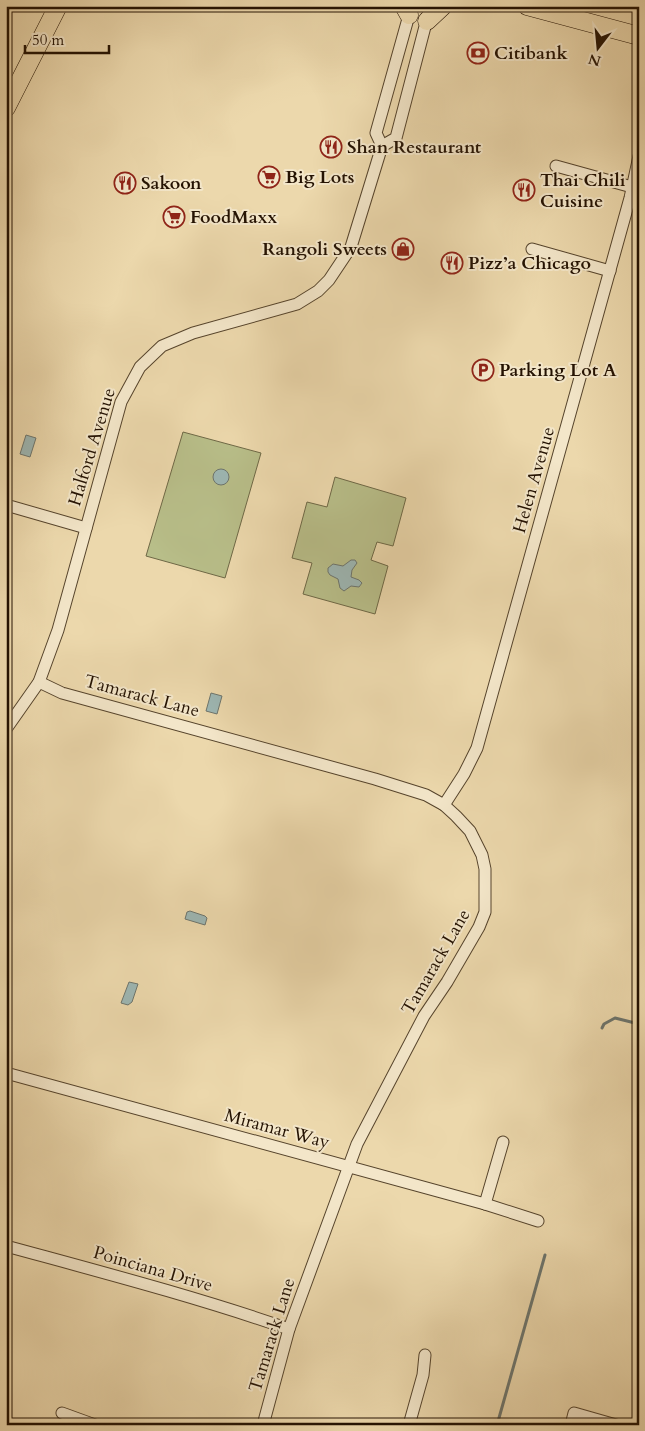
<svg xmlns="http://www.w3.org/2000/svg" width="645" height="1431" font-family="Cardo,serif">
	<style>
		.green { fill: #b8be89; stroke: #6e6846 }
		.water { fill: #9db7b4; stroke: #6d756d }
		.lines { fill: none; stroke-linecap: round; stroke-linejoin: round }
		.stream { stroke: #6d756d; stroke-width: 3 }
		.minor-casing { stroke: #56442c; stroke-width: 13 }
		.primary-casing { stroke: #241202; stroke-width: 19 }
		.trunk-casing { stroke: #241202; stroke-width: 19 }
		.minor { stroke: #f3e6c9; stroke-width: 11 }
		.primary { stroke: #ecd8ac; stroke-width: 18 }
		.trunk { stroke: #ecd8ac; stroke-width: 18 }
		.labels { text-anchor: middle; dominant-baseline: central; stroke-width: 4; stroke-linejoin: round; paint-order: stroke }
		.poi-label { font-size: 18px; font-weight: bold; fill: #241202; stroke: #f3e6c9; text-anchor: start }
		.street-label { font-size: 18px; fill: #241202; stroke: #f3e6c9 }
	</style>
	<rect width="100%" height="100%" fill="#ecd8ac"/>
	<filter id="stains"><feTurbulence type="fractalNoise" baseFrequency=".004" numOctaves="4"/><feColorMatrix values="0 0 0 0 .2 0 0 0 0 .09 0 0 0 0 .02 0 0 0 .5 -.17"/></filter>
	<radialGradient id="worn" r=".72"><stop offset=".6" stop-color="#630" stop-opacity="0"/><stop offset="1" stop-color="#630" stop-opacity=".3"/></radialGradient>
	<!-- green -->
	<g class="green">
		<polygon points="183,432 261,453 225,578 146,556"/>
		<polygon points="335,477 406,498 393,546 377,542 371,560 388,566 375,614 303,594 312,563 292,558 307,502 327,507"/>
	</g>
	<!-- water -->
	<g class="water">
		<polygon points="26,435 36,438 30,457 20,454"/>
		<circle cx="221" cy="477" r="8"/>
		<polygon points="351,560 355,560 357,563 352,570 351,577 359,580 362,583 359,587 351,586 344,591 340,588 338,579 330,575 328,572 328,568 333,564 343,566"/>
		<polygon points="211,693 222,696 217,714 206,711"/>
		<polygon points="190,911 205,916 207,918 205,925 185,919 187,912"/>
		<polygon points="129,982 138,984 132,1002 128,1005 121,1003"/>
	</g>
	<g class="lines">
		<!-- stream -->
		<g class="stream">
			<polyline points="602,1028 604,1024 615,1018 639,1024"/>
			<polyline points="497,1425 545,1255"/>
		</g>
		<!-- minor casing -->
		<g class="minor-casing">
			<g id="minor">
				<polyline points="382,146 396,138 428,15"/>
				<polyline points="556,166 632,187"/>
				<polyline points="532,249 610,271"/>
				<polyline points="6,505 86,528"/>
				<polyline points="39,682 62,693 375,779 426,795 444,805 456,816 470,831 482,855 485,869 485,912 479,927 447,982 424,1016 357,1144 289,1329 263,1425"/>
				<polyline points="6,729 39,682 58,630 121,402 140,367 162,346 193,333 297,304 318,291 329,280 351,247 382,146 376,133 411,8"/>
				<polyline points="444,805 464,774 477,748 630,198 639,156"/>
				<polyline points="6,1073 485,1204 538,1221"/>
				<polyline points="485,1204 503,1142"/>
				<path d="M6,1246C101,1272 197,1297 289,1329"/>
				<polyline points="62,1413 95,1425"/>
				<polyline points="409,1425 423,1375 425,1355"/>
				<polyline points="571,1425 574,1413 616,1425"/>
			</g>
		</g>
		<!-- primary casing -->
		<g class="primary-casing">
			<g id="primary">
				<polyline points="404,6 409,15"/>
				<polyline points="527,6 639,36"/>
				<polyline points="427,21 443,6"/>
			</g>
		</g>
		<!-- trunk casing -->
		<g class="trunk-casing">
			<polyline id="trunk" points="6,108 58,6"/>
		</g>
		<!-- minor -->
		<use href="#minor" class="minor"/>
		<!-- primary -->
		<use href="#primary" class="primary"/>
		<!-- trunk -->
		<use href="#trunk" class="trunk"/>
	</g>
	<!-- icons -->
	<defs>
		<g id="bank-ring" transform="scale(1.125)"><circle r="9.5" fill="#f3e6c9" stroke="#8f2418" stroke-width="1.5"/><path d="M-6-4H6V4H-6ZM0-2.3a2.3 2.3 0 1 0 0 4.6a2.3 2.3 0 1 0 0-4.6Z" fill="#8f2418"/></g>
		<g id="restaurant-ring" transform="scale(1.125)"><circle r="9.5" fill="#f3e6c9" stroke="#8f2418" stroke-width="1.5"/><path d="M-5-6h1v4h1v-4h1v4h1v-4h1v5L-1.5 .5V6h-2V.5L-5-1ZM5-6V6H3V1.5H1.5Q1.5-4 5-6Z" fill="#8f2418"/></g>
		<g id="supermarket-ring" transform="scale(1.125)"><circle r="9.5" fill="#f3e6c9" stroke="#8f2418" stroke-width="1.5"/><path d="M-6-5.5h2.5l.6 2H6L4.5 2H-2.5L-4.4-4H-6ZM-1.5 3.2a1.3 1.3 0 1 0 .1 0ZM3 3.2a1.3 1.3 0 1 0 .1 0Z" fill="#8f2418"/></g>
		<g id="shop-ring" transform="scale(1.125)"><circle r="9.5" fill="#f3e6c9" stroke="#8f2418" stroke-width="1.5"/><path d="M-5-2.5h2.3a2.7 3.5 0 0 1 5.4 0H5L5.5 6h-11ZM-1.5-2.5h3a1.5 2.3 0 0 0-3 0Z" fill="#8f2418"/></g>
		<g id="parking-ring" transform="scale(1.125)"><circle r="9.5" fill="#f3e6c9" stroke="#8f2418" stroke-width="1.5"/><path d="M-3.5-5.5H1a3.5 3.5 0 0 1 0 7H-1V5.5H-3.5ZM-1-3.4V-.6H.8a1.4 1.4 0 0 0 0-2.8Z" fill="#8f2418"/></g>
	</defs>
	<g fill-rule="evenodd">
		<use href="#bank-ring" x="478" y="53"/>
		<use href="#restaurant-ring" x="331" y="147"/>
		<use href="#supermarket-ring" x="269" y="177"/>
		<use href="#restaurant-ring" x="125" y="183"/>
		<use href="#restaurant-ring" x="524" y="190"/>
		<use href="#supermarket-ring" x="174" y="217"/>
		<use href="#shop-ring" x="403" y="249"/>
		<use href="#restaurant-ring" x="452" y="263"/>
		<use href="#parking-ring" x="483" y="370"/>
	</g>
	<g class="labels">
		<!-- poi labels -->
		<g class="poi-label">
			<text x="494" y="53">Citibank</text>
			<text x="347" y="147">Shan Restaurant</text>
			<text x="285" y="177">Big Lots</text>
			<text x="540" y="180">Thai Chili<tspan x="540" dy="21">Cuisine</tspan></text>
			<text x="141" y="183">Sakoon</text>
			<text x="190" y="217">FoodMaxx</text>
			<text x="387" y="249" text-anchor="end">Rangoli Sweets</text>
			<text x="468" y="263">Pizz’a Chicago</text>
			<text x="499" y="370">Parking Lot A</text>
		</g>
		<!-- street labels -->
		<g class="street-label">
			<text transform="translate(92 447) rotate(-73)">Halford Avenue</text>
			<text transform="translate(534 480) rotate(-74)">Helen Avenue</text>
			<text transform="translate(142 696) rotate(15)">Tamarack Lane</text>
			<text transform="translate(436 962) rotate(-60)">Tamarack Lane</text>
			<text transform="translate(277 1129) rotate(15)">Miramar Way</text>
			<text transform="translate(153 1269) rotate(16)">Poinciana Drive</text>
			<text transform="translate(272 1335) rotate(-73)">Tamarack Lane</text>
		</g>
	</g>
	<!-- margin -->
	<rect width="645" height="1431" fill="none" stroke="#ecd8ac" stroke-width="25"/>
	<rect x="8" y="8" width="630" height="1416" fill="none" stroke="#241202" stroke-width="2.5"/>
	<rect x="12" y="12" width="620" height="1406" fill="none" stroke="#241202"/>
	<!-- north arrow -->
	<g transform="translate(598 48) rotate(196)" stroke="#f3e6c9" stroke-width="4" paint-order="stroke">
	<path d="M0-4L9 19L0 12L-9 19Z" fill="#241202"/>
	<text y="-8" font-size="14" font-weight="bold" text-anchor="middle" fill="#241202">N</text>
	</g>
	<!-- scale -->
	<path d="M25 45v8h84v-8" fill="none" stroke="#241202" stroke-width="2.5"/>
	<text x="32" y="45" font-size="15" fill="#241202" stroke="#f3e6c9" stroke-width="4" paint-order="stroke">50 m</text>
	<rect width="100%" height="100%" filter="url(#stains)"/>
	<rect width="100%" height="100%" fill="url(#worn)"/>
</svg>
